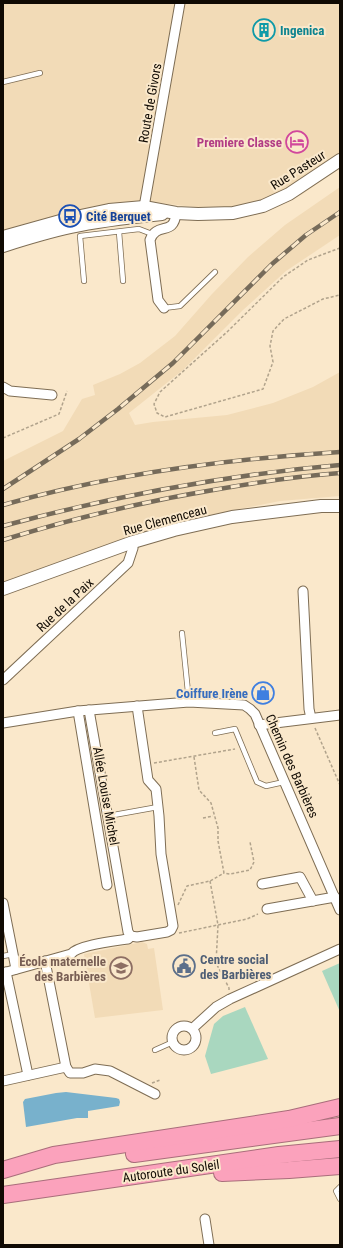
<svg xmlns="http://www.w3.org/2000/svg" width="343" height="1248" font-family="'Roboto Condensed',sans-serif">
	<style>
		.built { fill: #f2dbb7 }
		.green { fill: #a9d7bf }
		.water { fill: #78b1cc }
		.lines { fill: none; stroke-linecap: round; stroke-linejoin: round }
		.lane-casing { stroke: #7e6d54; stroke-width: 6 }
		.street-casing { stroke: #7e6d54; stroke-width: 11 }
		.secondary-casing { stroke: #7e6d54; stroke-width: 14 }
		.highway-casing { stroke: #a96d7b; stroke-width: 18 }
		.path { stroke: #b1a38c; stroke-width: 1.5; stroke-dasharray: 3 2; stroke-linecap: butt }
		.lane { stroke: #fff; stroke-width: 4.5 }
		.street { stroke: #fff; stroke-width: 9 }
		.secondary { stroke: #fff; stroke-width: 12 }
		.highway { stroke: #fba2bc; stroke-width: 16 }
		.rail-casing { stroke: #766b5a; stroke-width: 4.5 }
		.rail { stroke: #fae8cb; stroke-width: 3; stroke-dasharray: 9; stroke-linecap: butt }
		.labels { text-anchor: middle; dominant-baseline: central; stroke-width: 4; stroke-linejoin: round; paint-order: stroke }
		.culture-label { font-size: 13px; font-weight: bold; fill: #0d838f; stroke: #fae8cb; text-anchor: start }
		.street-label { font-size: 13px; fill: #100a03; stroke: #fae8cb }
		.hotel-label { font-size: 13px; font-weight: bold; fill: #b23c85; stroke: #fae8cb; text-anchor: end }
		.transit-label { font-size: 13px; font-weight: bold; fill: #164399; stroke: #fae8cb; text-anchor: start }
		.shop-label { font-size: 13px; font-weight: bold; fill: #366cbe; stroke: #fae8cb; text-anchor: end }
		.service-label { font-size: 13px; font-weight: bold; fill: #4e5e75; stroke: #fae8cb; text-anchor: start }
		.education-label { font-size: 13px; font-weight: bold; fill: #785e54; stroke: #fae8cb; text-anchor: end }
	</style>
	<rect width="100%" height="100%" fill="#fae8cb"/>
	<!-- built -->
	<g class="built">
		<polygon points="3,3 340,3 340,168 301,195 243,213 152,202 118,204 3,233"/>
		<polygon points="340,187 340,235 286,271 243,310 183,370 129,413 135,425 153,422 227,415 273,403 313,387 340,372 340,496 280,501 179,521 3,583 3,461 63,431 82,399 95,395 93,385 120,374 140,363 175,336 212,294 248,257 285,225"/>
		<polygon points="142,942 147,944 148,949 154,948 163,1010 95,1018 84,954"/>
	</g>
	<!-- green -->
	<g class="green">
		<polygon points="340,963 340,1012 322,971"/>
		<polygon points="245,1007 268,1059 211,1074 205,1056 214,1024 223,1016"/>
	</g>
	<!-- water -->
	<polygon class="water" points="66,1092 116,1098 119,1099 120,1102 119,1106 88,1111 88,1118 77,1118 26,1127 23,1102 25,1099 56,1093"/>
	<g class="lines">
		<!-- lane casing -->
		<g class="lane-casing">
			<g id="lane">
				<polyline points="3,82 40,73"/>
				<polyline points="119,232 123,281"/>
				<polyline points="84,281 80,236 139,229 152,234"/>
				<polyline points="164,308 180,306 215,272"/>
				<polyline points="182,633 189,702"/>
				<polyline points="215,733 235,729 257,782 266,786 284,782"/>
				<polyline points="108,816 158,807"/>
				<polyline points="3,956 14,954"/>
				<polyline points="155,1050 173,1042"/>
				<polyline points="340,1187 336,1191 340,1199"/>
			</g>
		</g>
		<!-- street casing -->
		<g class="street-casing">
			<g id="street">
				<polyline points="144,207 180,3"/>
				<path d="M164,308L158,300L150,240C157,221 174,237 176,213"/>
				<polyline points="3,387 10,391 52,395"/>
				<polyline points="303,591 309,709 311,718"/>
				<polyline points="3,680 128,563 133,548 133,542"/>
				<polyline points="89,710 128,932 131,936 137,937 167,932 171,930 173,926 161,854 159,816 156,789 148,780 137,706"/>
				<polyline points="78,711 107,885"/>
				<polyline points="3,723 78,711 189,702 244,705 250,709 255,714 340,910"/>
				<polyline points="259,725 340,715"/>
				<polyline points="262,884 300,877 313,901"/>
				<polyline points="3,903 16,969"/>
				<polyline points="267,909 335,897"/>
				<polyline points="45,961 66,1067"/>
				<polyline points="6,972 28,1075"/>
				<path d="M3,973L71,954C78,945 115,941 128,939L131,936"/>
				<circle cx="184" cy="1038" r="12"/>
				<polyline points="193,1028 216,1007 230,999 340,949"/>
				<polyline points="3,1081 66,1067 70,1073 83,1073 95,1069 110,1071 155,1094"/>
				<polyline points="205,1219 209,1245"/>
			</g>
		</g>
		<!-- secondary casing -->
		<g class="secondary-casing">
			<g id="secondary">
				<polyline points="3,237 71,218 109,210 144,207 176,213 198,214 233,213 263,206 289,194 340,160"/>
				<path d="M3,246C25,239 48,232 71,227C101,220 132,217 162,214"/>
				<polyline points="3,589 133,542 174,530 232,517 321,506 340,506"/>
			</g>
		</g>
		<!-- highway casing -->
		<g class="highway-casing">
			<g id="highway">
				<polyline points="134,1154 340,1126"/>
				<polyline points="3,1170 54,1155 289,1119 340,1107"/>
				<polyline points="222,1173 289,1170 340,1166"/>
				<polyline points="3,1195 279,1155 340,1149"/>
			</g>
		</g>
		<!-- path -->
		<g class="path">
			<polyline points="340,248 308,260 283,277 227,332 160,392 154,404 157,413 165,417 263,389 273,362 270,346 273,331 284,319 323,299 340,295"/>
			<polyline points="3,438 59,414 67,391"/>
			<polyline points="315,728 340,785"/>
			<polyline points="194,757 199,790 211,803 218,828 218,841 224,873 230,874 250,870 254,862 250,842"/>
			<polyline points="154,763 235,749"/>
			<polyline points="203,818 213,816"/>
			<polyline points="210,881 218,925 216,963 229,988 229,990"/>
			<polyline points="178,905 187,886 210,881 224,873"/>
			<polyline points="179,933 247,919 258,914"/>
			<polyline points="152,1083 160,1080"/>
		</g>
		<!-- lane -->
		<use href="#lane" class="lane"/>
		<!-- street -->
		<use href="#street" class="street"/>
		<!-- secondary -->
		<use href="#secondary" class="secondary"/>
		<!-- highway -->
		<use href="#highway" class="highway"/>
		<!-- rail casing -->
		<g class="rail-casing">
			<g id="rail">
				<polyline points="3,489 79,439 118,409 173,363 272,264 306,235 340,212"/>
				<path d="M3,505C111,474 228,459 340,452"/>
				<path d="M3,526C114,496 226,475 340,465"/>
				<path d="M3,540C74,518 146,501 219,489C259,482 299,476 340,473"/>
			</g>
		</g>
		<!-- rail -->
		<use href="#rail" class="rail"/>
	</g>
	<!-- icons -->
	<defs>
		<g id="building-ring" transform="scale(1.15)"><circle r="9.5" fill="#fae8cb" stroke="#0f9aa8" stroke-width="1.5"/><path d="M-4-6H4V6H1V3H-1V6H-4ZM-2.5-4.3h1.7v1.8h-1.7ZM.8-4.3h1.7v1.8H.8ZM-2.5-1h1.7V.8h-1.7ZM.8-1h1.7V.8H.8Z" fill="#0f9aa8"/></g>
		<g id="hotel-ring" transform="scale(1.15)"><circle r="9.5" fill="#fae8cb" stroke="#d1479c" stroke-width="1.5"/><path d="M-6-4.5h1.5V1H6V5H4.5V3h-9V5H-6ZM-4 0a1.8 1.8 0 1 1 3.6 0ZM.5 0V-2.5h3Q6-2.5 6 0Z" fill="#d1479c"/></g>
		<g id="bus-ring" transform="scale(1.15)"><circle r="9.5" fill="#fae8cb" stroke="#1a4fb4" stroke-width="1.5"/><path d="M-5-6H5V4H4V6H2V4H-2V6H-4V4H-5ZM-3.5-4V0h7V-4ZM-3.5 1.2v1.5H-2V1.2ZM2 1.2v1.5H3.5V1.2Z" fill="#1a4fb4"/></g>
		<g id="shop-ring" transform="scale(1.15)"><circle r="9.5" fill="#fae8cb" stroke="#3f7fe0" stroke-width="1.5"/><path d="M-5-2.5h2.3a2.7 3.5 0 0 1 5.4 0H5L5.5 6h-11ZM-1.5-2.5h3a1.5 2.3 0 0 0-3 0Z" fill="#3f7fe0"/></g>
		<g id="civic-ring" transform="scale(1.15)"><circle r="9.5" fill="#fae8cb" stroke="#5c6f8a" stroke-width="1.5"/><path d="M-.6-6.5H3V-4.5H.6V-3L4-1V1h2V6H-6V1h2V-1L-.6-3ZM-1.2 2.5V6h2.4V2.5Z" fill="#5c6f8a"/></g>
		<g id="school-ring" transform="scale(1.15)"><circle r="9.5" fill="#fae8cb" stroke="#8d6e63" stroke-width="1.5"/><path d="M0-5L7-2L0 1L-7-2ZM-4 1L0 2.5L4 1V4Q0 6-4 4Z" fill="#8d6e63"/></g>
	</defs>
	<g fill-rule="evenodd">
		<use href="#building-ring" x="264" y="30"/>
		<use href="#hotel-ring" x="297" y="142"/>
		<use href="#bus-ring" x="70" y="216"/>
		<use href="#shop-ring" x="263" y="693"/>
		<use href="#civic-ring" x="184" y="966"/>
		<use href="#school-ring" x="121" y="968"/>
	</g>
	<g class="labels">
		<!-- culture labels -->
		<g class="culture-label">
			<text x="280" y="30">Ingenica</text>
		</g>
		<!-- street labels -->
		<g class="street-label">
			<text transform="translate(150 103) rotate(-80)">Route de Givors</text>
			<text transform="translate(298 170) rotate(-32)">Rue Pasteur</text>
			<text transform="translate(165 520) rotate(-15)">Rue Clemenceau</text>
			<text transform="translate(65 605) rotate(-43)">Rue de la Paix</text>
			<text transform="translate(292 766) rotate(66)">Chemin des Barbières</text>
			<text transform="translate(106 796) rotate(80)">Allée Louise Michel</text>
			<text transform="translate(171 1171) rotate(-8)">Autoroute du Soleil</text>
		</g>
		<!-- hotel labels -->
		<g class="hotel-label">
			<text x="282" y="142">Premiere Classe</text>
		</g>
		<!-- transit labels -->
		<g class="transit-label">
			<text x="86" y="216">Cité Berquet</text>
		</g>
		<!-- shop labels -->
		<g class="shop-label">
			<text x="248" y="693">Coiffure Irène</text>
		</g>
		<!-- service labels -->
		<g class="service-label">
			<text x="200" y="959">Centre social<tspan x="200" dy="15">des Barbières</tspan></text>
		</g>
		<!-- education labels -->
		<g class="education-label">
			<text x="106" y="961">École maternelle<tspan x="106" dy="15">des Barbières</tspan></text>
		</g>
	</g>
	<!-- border -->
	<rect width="343" height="1248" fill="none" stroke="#100a03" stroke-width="8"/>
</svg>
